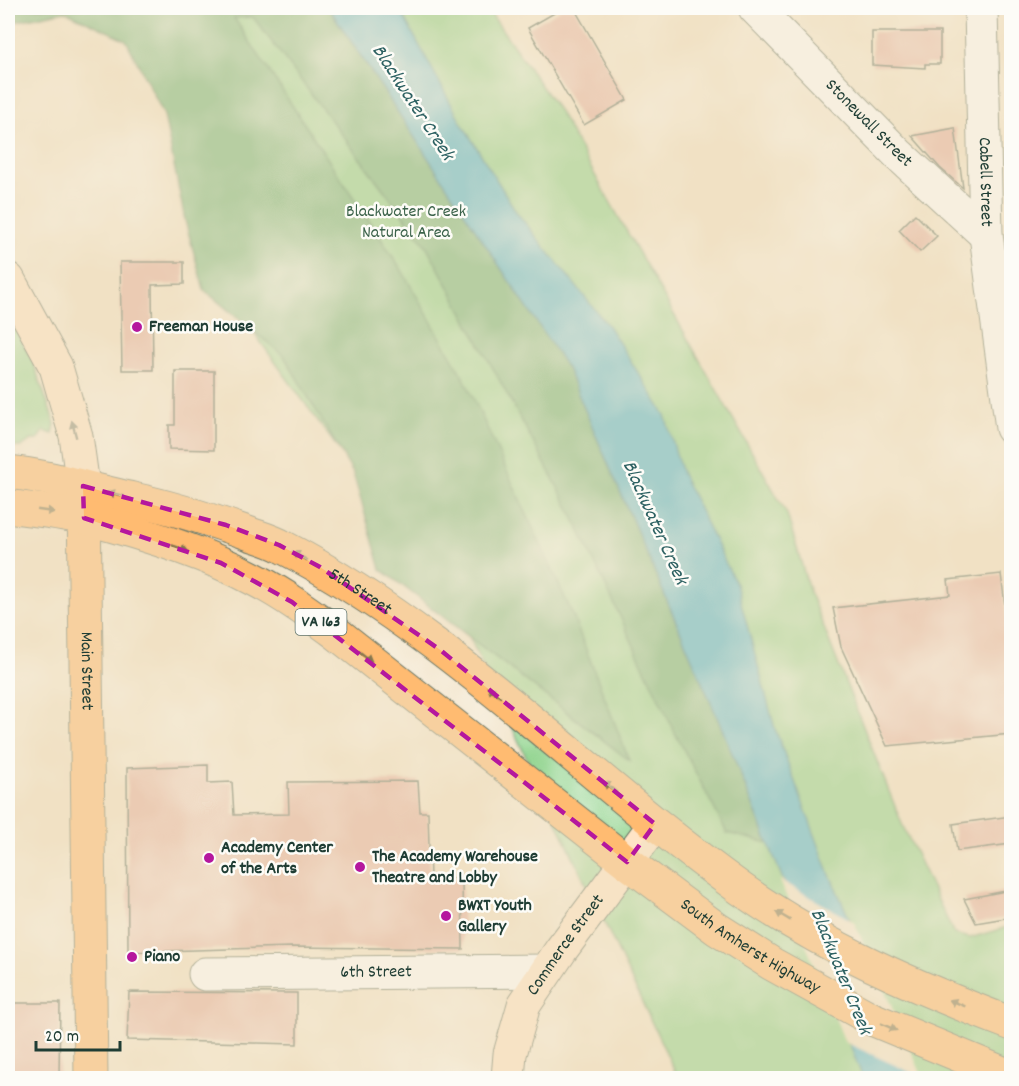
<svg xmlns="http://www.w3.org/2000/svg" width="1019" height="1086" font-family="Dekko,sans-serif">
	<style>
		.green { fill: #8ed38c; stroke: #568860; stroke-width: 1.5 }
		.forest { fill: #72b578; stroke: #487956; stroke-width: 1.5 }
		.water { fill: #4fb6ce; stroke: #377a81; stroke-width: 1.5 }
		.pier { fill: #f1e1c4 }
		.building { fill: #e4af9d }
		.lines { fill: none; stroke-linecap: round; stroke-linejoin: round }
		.street-casing { stroke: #687666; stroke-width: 35 }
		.secondary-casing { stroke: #687666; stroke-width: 35 }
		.primary-casing { stroke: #687666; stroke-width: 35 }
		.street { stroke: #fff; stroke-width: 33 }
		.secondary { stroke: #ffe4c6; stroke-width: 33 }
		.primary { stroke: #ffbb71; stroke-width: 33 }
		.oneway { fill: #8f907d }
		.oneway2 { fill: #84764f }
		.marked { fill: none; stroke: #b5179e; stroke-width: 4.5; stroke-dasharray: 12 8; stroke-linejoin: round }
		.poi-dot { fill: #b5179e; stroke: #fdfcf7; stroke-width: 2 }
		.labels { text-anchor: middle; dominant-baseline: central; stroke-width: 5; stroke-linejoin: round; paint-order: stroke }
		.shield { fill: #fdfcf7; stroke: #62766e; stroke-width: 1.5 }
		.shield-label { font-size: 16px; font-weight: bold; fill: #1f3d34 }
		.street-label { font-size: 18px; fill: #1f3d34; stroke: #fdfcf7 }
		.park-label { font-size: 18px; fill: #3b624a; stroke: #fdfcf7 }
		.poi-label { font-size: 18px; font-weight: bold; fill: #1f3d34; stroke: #fdfcf7; text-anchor: start }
		.water-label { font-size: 20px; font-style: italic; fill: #2d6162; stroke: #fdfcf7 }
	</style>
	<rect width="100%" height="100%" fill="#fdfcf7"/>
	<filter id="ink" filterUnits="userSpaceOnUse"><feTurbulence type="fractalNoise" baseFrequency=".0167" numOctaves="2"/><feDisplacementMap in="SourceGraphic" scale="12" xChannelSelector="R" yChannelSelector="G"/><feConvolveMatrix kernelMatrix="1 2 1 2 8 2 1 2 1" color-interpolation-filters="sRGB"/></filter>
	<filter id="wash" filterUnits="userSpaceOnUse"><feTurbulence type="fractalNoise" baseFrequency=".008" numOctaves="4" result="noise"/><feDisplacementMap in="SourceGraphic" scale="24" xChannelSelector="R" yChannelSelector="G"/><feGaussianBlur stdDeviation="1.35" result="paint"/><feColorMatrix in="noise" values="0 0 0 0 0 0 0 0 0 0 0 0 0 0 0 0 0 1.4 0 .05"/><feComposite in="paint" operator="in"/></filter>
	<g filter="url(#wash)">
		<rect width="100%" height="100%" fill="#f1e1c4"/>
		<!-- green -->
		<g class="green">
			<polygon points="107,8 487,8 558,110 787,514 810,593 902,824 954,934 970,938 1011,926 1011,1078 678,1078 459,615 233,304 213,141"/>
			<polygon points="8,314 33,362 55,424 53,434 44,431 38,440 31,440 21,447 8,446"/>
		</g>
		<!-- forest -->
		<polygon class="forest" points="8,8 329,8 567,368 721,726 768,843 727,833 675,733 569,508 427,247 253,17 234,18 401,269 466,382 571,611 629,760 381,569 353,473 284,356 204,290 185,220 164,115 126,40 65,11 8,23"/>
		<!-- water -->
		<polygon class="water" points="329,8 399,8 461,122 517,213 609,327 665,415 682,474 736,584 775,729 830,875 920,1078 863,1078 721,726 567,368"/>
		<!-- pier -->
		<polygon class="pier" points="780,880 854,922 923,1078 845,1042"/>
		<g id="blocks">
			<!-- building -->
			<g class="building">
				<polygon points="563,8 574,8 627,100 584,125 528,28"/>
				<polygon points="872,32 940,32 940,64 925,64 925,68 872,65"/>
				<polygon points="955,128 963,188 940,168 912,136"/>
				<polygon points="915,214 937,236 920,252 899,230"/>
				<polygon points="120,262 184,262 184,284 152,285 153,370 122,370"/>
				<polygon points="175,371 214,371 214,450 169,449 169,425 175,425"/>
				<polygon points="1001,574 1011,652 1011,734 887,746 841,647 833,608 950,595 948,580"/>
				<polygon points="208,765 208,783 232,782 234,815 289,814 288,782 418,781 420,812 428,812 430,878 462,878 463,949 292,947 128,952 127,768"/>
				<polygon points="1011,816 1011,844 957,851 953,824"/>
				<polygon points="1011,890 1011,917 976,923 964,899"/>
				<polygon points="129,992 297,993 297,1044 127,1040"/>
				<polygon points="8,1003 60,1003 59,1078 8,1078"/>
			</g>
		</g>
	</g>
	<g filter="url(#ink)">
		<use href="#blocks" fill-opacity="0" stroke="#687666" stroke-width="1.5"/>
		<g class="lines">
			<!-- street casing -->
			<g class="street-casing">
				<g id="street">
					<path id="s1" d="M755,8L899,155L986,235"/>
					<path id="s2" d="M981,8L986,235L1012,428"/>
					<path id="s3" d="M205,974L546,971"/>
				</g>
			</g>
			<!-- secondary casing -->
			<g class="secondary-casing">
				<g id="secondary">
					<polyline points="8,279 56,367 76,436 83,486"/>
					<path id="s4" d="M508,1078L510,1054L524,1005L561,950L655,824"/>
				</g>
			</g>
			<!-- primary casing -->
			<g class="primary-casing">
				<g id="primary">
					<path id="s5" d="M8,472C50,476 91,490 133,499C171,507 208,519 245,532C257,537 271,540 283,547C451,634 587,779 741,889C823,947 917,988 1012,1024"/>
					<path id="s6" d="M84,497L91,1078"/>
					<path id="s7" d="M8,506C33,510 60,512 85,518C138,532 206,553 254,579C283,594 309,613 335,632L627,862L717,929L772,964L872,1019L1012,1077"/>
				</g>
			</g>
			<!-- street -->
			<use href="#street" class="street"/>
			<!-- secondary -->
			<use href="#secondary" class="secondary"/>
			<!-- primary -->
			<use href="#primary" class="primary"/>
		</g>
		<!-- one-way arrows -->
		<defs><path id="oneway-solid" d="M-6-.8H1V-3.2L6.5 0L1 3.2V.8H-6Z" transform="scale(1.5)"/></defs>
		<use class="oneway" href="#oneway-solid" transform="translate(74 429) rotate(-105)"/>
		<g class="oneway2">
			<use href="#oneway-solid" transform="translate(116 494) rotate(-166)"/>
			<use href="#oneway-solid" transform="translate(46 511) rotate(8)"/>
			<use href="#oneway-solid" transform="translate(180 548) rotate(19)"/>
			<use href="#oneway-solid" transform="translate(300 556) rotate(-151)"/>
			<use href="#oneway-solid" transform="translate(365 656) rotate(38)"/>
			<use href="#oneway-solid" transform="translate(494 692) rotate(-142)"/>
			<use href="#oneway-solid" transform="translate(610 787) rotate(-141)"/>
			<use href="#oneway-solid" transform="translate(783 916) rotate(-149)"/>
			<use href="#oneway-solid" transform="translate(957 1003) rotate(-158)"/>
			<use href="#oneway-solid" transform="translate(889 1027) rotate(24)"/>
		</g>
	</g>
	<!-- marked area -->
	<path d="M0 0H1019V1086H0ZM83,486L226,525L279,545L320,567L439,649L655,824L627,862L292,602L221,563L84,518Z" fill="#f1e1c4" fill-opacity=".55" fill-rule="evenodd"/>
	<path class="marked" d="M83,486L226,525L279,545L320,567L439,649L655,824L627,862L292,602L221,563L84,518Z"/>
	<!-- markers -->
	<g class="poi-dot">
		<circle cx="137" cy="327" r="6"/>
		<circle cx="209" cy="858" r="6"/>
		<circle cx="360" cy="867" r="6"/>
		<circle cx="446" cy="916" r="6"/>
		<circle cx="132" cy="957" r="6"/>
	</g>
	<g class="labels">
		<!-- shield labels -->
		<rect class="shield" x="295.5" y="609" width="51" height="26" rx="4.5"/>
		<g class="shield-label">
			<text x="321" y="622">VA 163</text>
		</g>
		<!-- street labels -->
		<g class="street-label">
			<text stroke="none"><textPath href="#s1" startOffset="162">Stonewall Street</textPath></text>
			<text stroke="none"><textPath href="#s2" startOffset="174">Cabell Street</textPath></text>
			<text stroke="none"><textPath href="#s5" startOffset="375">5th Street</textPath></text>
			<text stroke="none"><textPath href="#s6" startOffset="174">Main Street</textPath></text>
			<text stroke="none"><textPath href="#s4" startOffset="148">Commerce Street</textPath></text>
			<text stroke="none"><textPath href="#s7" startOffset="876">South Amherst Highway</textPath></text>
			<text stroke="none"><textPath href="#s3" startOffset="171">6th Street</textPath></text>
		</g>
		<!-- park labels -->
		<g class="park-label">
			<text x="406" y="212">Blackwater Creek<tspan x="406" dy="21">Natural Area</tspan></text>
		</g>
		<!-- poi labels -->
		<g class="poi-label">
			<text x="149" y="327">Freeman House</text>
			<text x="221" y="848">Academy Center<tspan x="221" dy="21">of the Arts</tspan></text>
			<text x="372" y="857">The Academy Warehouse<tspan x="372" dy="21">Theatre and Lobby</tspan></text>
			<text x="458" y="906">BWXT Youth<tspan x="458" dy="21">Gallery</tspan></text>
			<text x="144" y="957">Piano</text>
		</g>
		<!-- water labels -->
		<g class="water-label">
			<text transform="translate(412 103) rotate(57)">Blackwater Creek</text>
			<text transform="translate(654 523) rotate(66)">Blackwater Creek</text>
			<text transform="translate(840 972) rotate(68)">Blackwater Creek</text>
		</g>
	</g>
	<!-- margin -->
	<rect width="1019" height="1086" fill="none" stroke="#fdfcf7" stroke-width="30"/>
	<!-- scale -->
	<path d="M36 1041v9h84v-9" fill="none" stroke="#1f3d34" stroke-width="3"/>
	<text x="45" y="1041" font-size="18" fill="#1f3d34" stroke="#fdfcf7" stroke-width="4.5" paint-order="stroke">20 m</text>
</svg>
